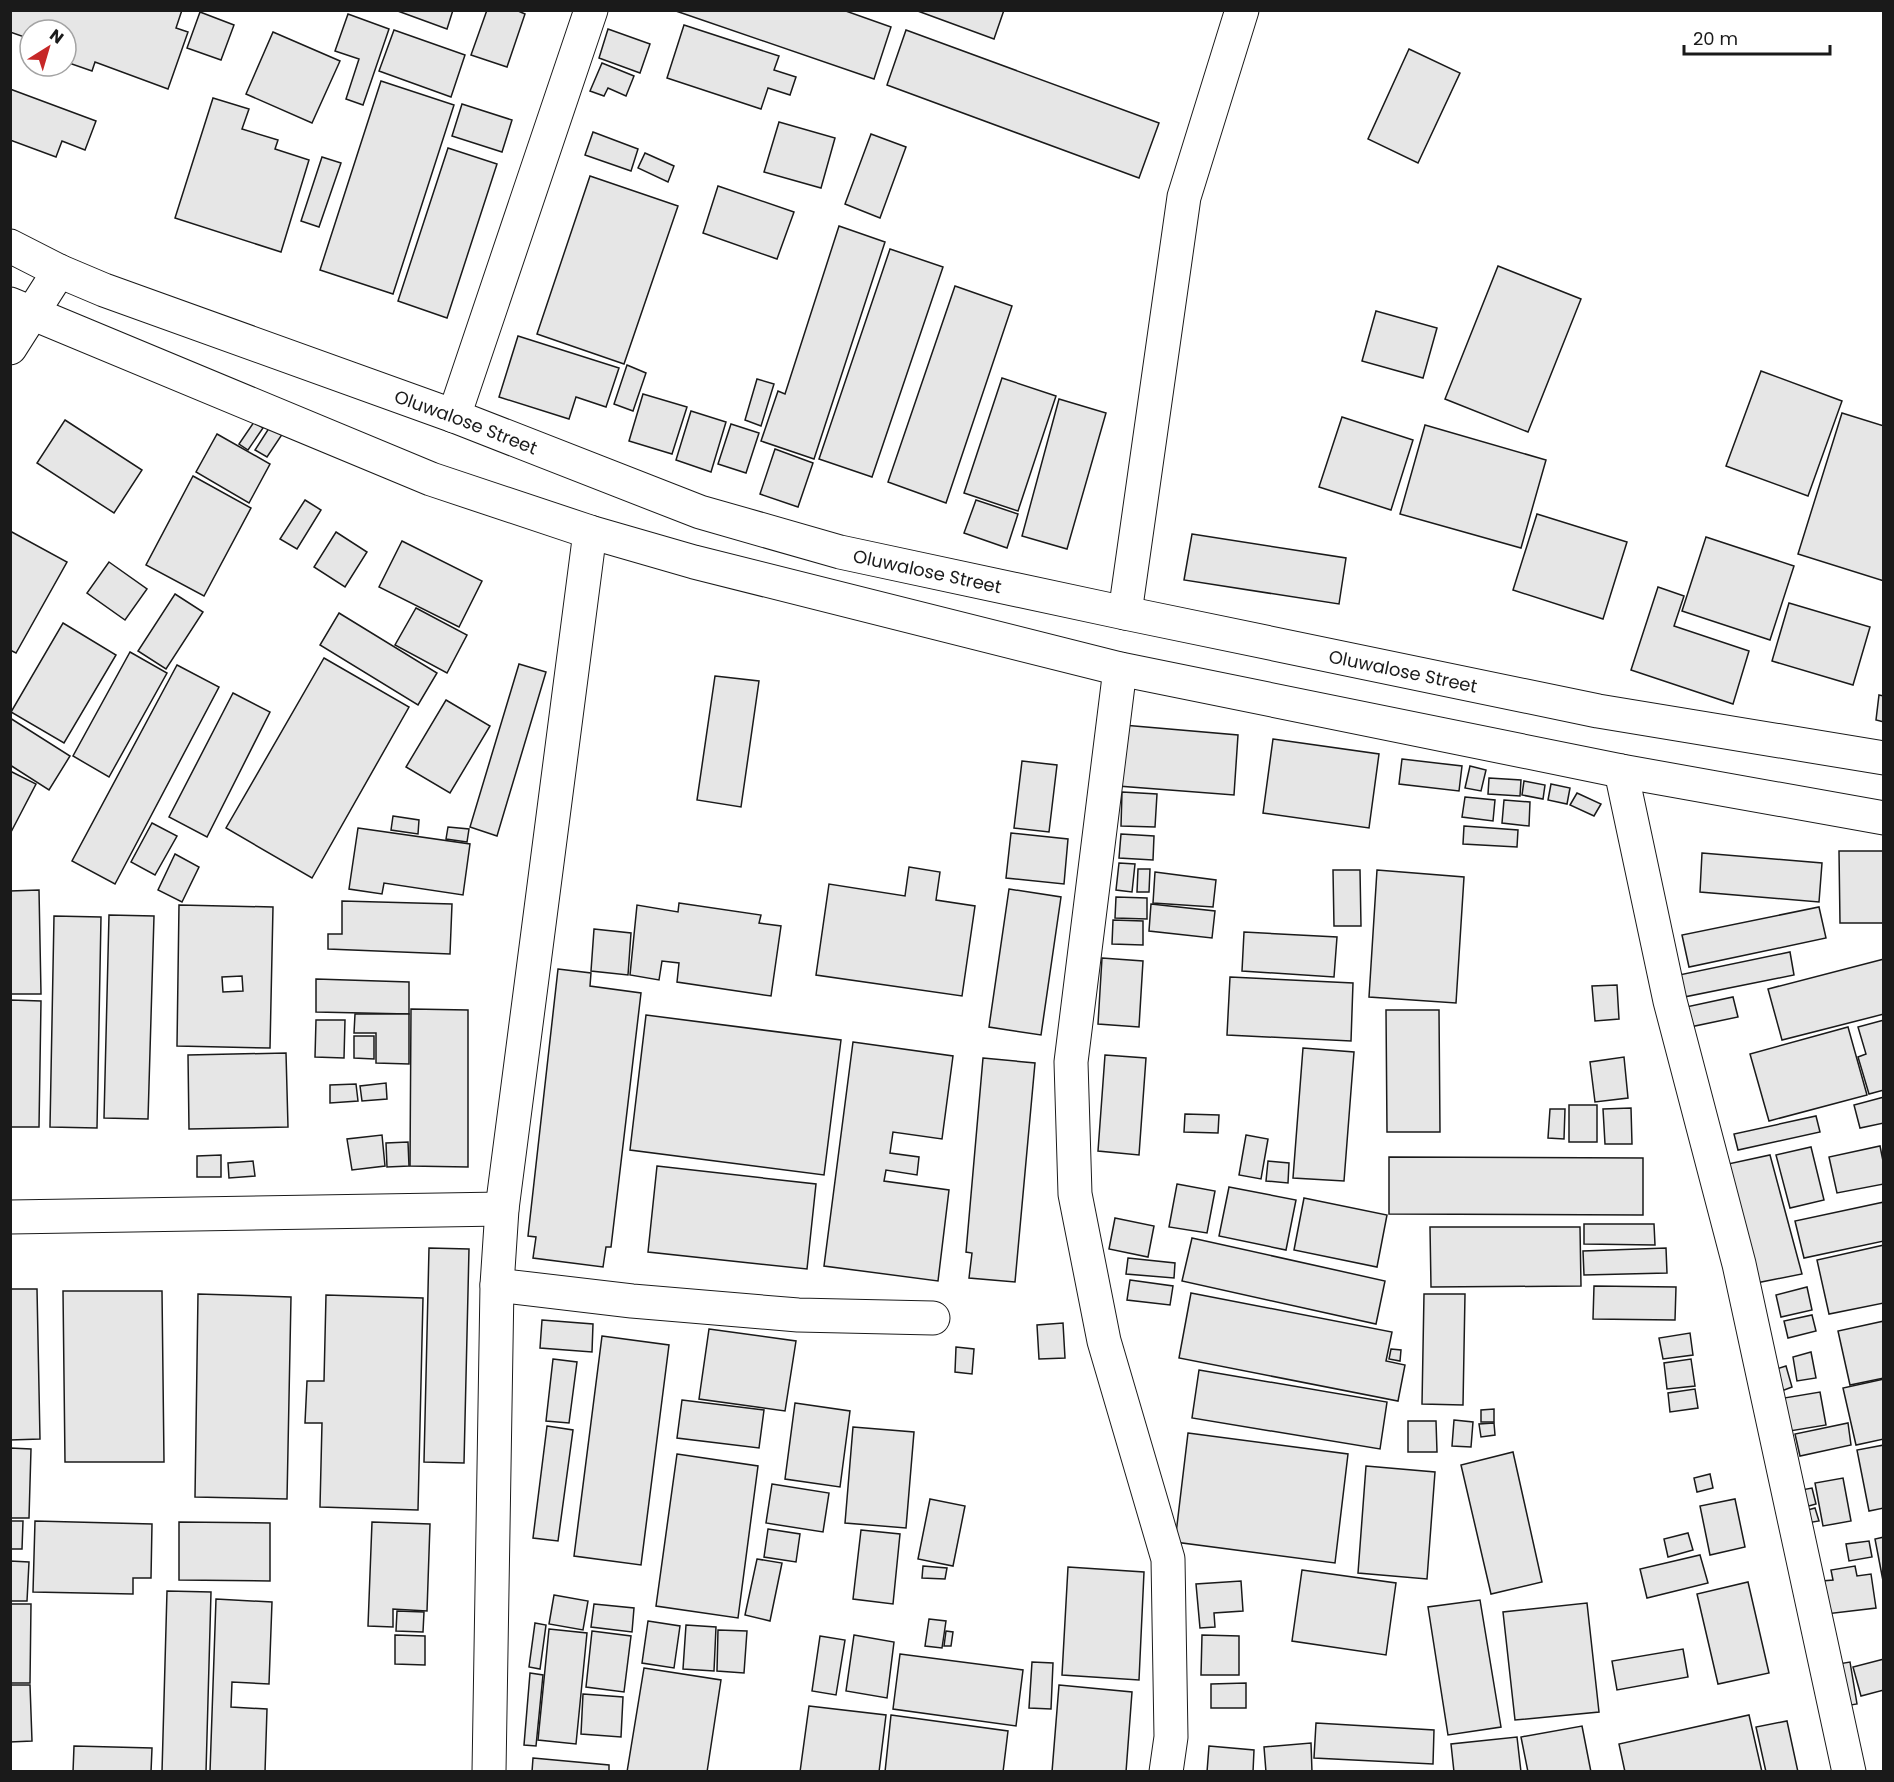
<svg xmlns="http://www.w3.org/2000/svg" width="1894" height="1782" font-family="Poppins,sans-serif">
	<style>
		.building { fill: #e6e6e6; stroke: #1a1a1a; stroke-width: 1.5; fill-rule: evenodd }
		.lines { fill: none; stroke-linecap: round; stroke-linejoin: round }
		.minor-casing { stroke: #1a1a1a; stroke-width: 35 }
		.tertiary-casing { stroke: #1a1a1a; stroke-width: 35 }
		.minor { stroke: #fff; stroke-width: 33 }
		.tertiary { stroke: #fff; stroke-width: 33 }
		.labels { text-anchor: middle; dominant-baseline: central; stroke-width: 4.5; stroke-linejoin: round; paint-order: stroke }
		.street-label { font-size: 18px; fill: #1a1a1a; stroke: #fff }
	</style>
	<rect width="100%" height="100%" fill="#fff"/>
	<!-- building -->
	<g class="building">
		<polygon points="10,10 182,10 176,28 188,32 168,89 95,62 92,71 66,62 66,30 30,30 30,39 10,32"/>
		<polygon points="395,10 453,10 447,29"/>
		<polygon points="487,10 516,10 525,14 507,67 471,55"/>
		<polygon points="673,10 843,10 891,27 874,79"/>
		<polygon points="915,10 1004,10 994,39"/>
		<polygon points="200,12 234,25 221,60 187,48"/>
		<polygon points="348,14 389,29 363,105 346,99 359,59 335,51"/>
		<polygon points="684,25 779,56 774,70 796,77 790,95 768,88 761,109 667,78"/>
		<polygon points="608,29 650,44 640,73 599,58"/>
		<polygon points="394,30 465,55 451,97 379,71"/>
		<polygon points="906,30 1159,123 1139,178 887,85"/>
		<polygon points="273,32 340,61 312,123 246,94"/>
		<polygon points="1409,49 1460,73 1418,163 1368,139"/>
		<polygon points="602,63 634,76 626,96 608,88 604,96 590,91"/>
		<polygon points="381,81 454,105 393,294 320,270"/>
		<polygon points="10,89 96,121 85,150 62,141 56,157 10,140"/>
		<polygon points="213,98 249,109 242,129 278,140 275,149 309,160 281,252 175,218"/>
		<polygon points="462,104 512,120 502,152 452,136"/>
		<polygon points="779,122 835,138 821,188 764,172"/>
		<polygon points="593,132 638,149 631,171 585,155"/>
		<polygon points="871,134 906,147 880,218 845,204"/>
		<polygon points="448,148 497,164 447,318 398,301"/>
		<polygon points="645,153 674,166 668,182 638,168"/>
		<polygon points="322,157 341,163 319,227 301,221"/>
		<polygon points="590,176 678,206 624,364 537,334"/>
		<polygon points="718,186 794,212 777,259 703,233"/>
		<polygon points="839,226 885,242 814,459 761,441 778,391 785,394"/>
		<polygon points="890,249 943,267 872,477 819,459"/>
		<polygon points="1498,266 1581,299 1528,432 1445,399"/>
		<polygon points="955,286 1012,306 946,503 888,482"/>
		<polygon points="1376,311 1437,328 1423,378 1362,361"/>
		<polygon points="518,336 619,368 606,407 576,397 569,419 499,397"/>
		<polygon points="627,365 646,373 633,411 614,404"/>
		<polygon points="1761,371 1842,401 1808,496 1726,466"/>
		<polygon points="1002,378 1056,396 1018,511 964,493"/>
		<polygon points="757,379 774,384 761,426 745,420"/>
		<polygon points="643,394 687,407 672,454 629,441"/>
		<polygon points="1059,399 1106,413 1067,549 1022,536"/>
		<polygon points="691,411 726,422 711,472 676,460"/>
		<polygon points="1842,413 1884,426 1884,581 1798,554"/>
		<polygon points="1342,417 1413,440 1391,510 1319,487"/>
		<polygon points="65,420 142,470 114,513 37,463"/>
		<polygon points="254,422 263,428 248,450 239,444"/>
		<polygon points="731,424 759,433 746,473 718,464"/>
		<polygon points="271,425 283,433 267,457 255,450"/>
		<polygon points="1425,425 1546,460 1521,548 1400,514"/>
		<polygon points="217,434 270,464 249,503 196,472"/>
		<polygon points="775,449 813,463 798,507 760,494"/>
		<polygon points="193,476 251,508 204,596 146,565"/>
		<polygon points="305,500 321,510 297,549 280,539"/>
		<polygon points="976,500 1018,514 1007,548 964,533"/>
		<polygon points="1537,514 1627,542 1603,619 1513,590"/>
		<polygon points="10,531 67,562 16,653 10,650"/>
		<polygon points="336,532 367,552 345,587 314,567"/>
		<polygon points="1192,534 1346,558 1339,604 1184,580"/>
		<polygon points="1706,537 1794,566 1770,640 1682,611"/>
		<polygon points="402,541 482,581 459,627 379,587"/>
		<polygon points="109,562 147,589 125,620 87,593"/>
		<polygon points="1658,587 1684,596 1674,626 1749,651 1733,704 1631,670"/>
		<polygon points="175,594 203,612 166,669 138,651"/>
		<polygon points="1789,603 1870,627 1853,685 1772,661"/>
		<polygon points="416,608 467,635 447,673 395,645"/>
		<polygon points="339,613 437,673 418,705 320,645"/>
		<polygon points="63,623 116,655 64,743 11,712"/>
		<polygon points="130,652 167,673 109,777 73,756"/>
		<polygon points="324,658 409,707 312,878 226,828"/>
		<polygon points="519,664 546,672 497,836 470,827"/>
		<polygon points="177,665 219,687 115,884 72,861"/>
		<polygon points="715,676 759,681 741,807 697,800"/>
		<polygon points="233,693 270,712 207,837 169,817"/>
		<polygon points="1879,695 1884,696 1884,722 1876,720"/>
		<polygon points="446,700 490,726 450,793 406,767"/>
		<polygon points="10,718 70,756 49,790 10,765"/>
		<polygon points="1123,725 1238,735 1234,795 1118,786"/>
		<polygon points="1273,739 1379,754 1369,828 1263,813"/>
		<polygon points="1402,759 1462,766 1459,791 1399,784"/>
		<polygon points="1022,761 1057,765 1049,832 1014,828"/>
		<polygon points="1470,766 1486,770 1481,791 1465,788"/>
		<polygon points="10,771 36,784 10,834"/>
		<polygon points="1489,778 1521,780 1520,796 1488,794"/>
		<polygon points="1524,781 1545,785 1543,799 1522,795"/>
		<polygon points="1551,784 1570,788 1567,804 1548,800"/>
		<polygon points="1122,792 1157,794 1155,827 1121,826"/>
		<polygon points="1577,793 1601,804 1594,816 1570,805"/>
		<polygon points="1465,797 1495,800 1493,821 1462,817"/>
		<polygon points="1504,800 1530,802 1529,826 1502,823"/>
		<polygon points="393,816 419,820 418,834 391,830"/>
		<polygon points="152,823 177,836 155,875 131,862"/>
		<polygon points="1464,826 1518,830 1517,847 1463,844"/>
		<polygon points="448,827 469,829 467,842 446,839"/>
		<polygon points="358,828 470,844 463,895 384,883 382,894 349,889"/>
		<polygon points="1011,833 1068,839 1064,884 1006,878"/>
		<polygon points="1121,834 1154,836 1153,860 1119,858"/>
		<polygon points="1839,851 1884,851 1884,923 1840,923"/>
		<polygon points="1702,853 1822,863 1819,902 1700,892"/>
		<polygon points="175,854 199,867 182,902 158,890"/>
		<polygon points="1119,863 1135,864 1132,892 1116,890"/>
		<polygon points="909,867 940,872 936,900 975,906 962,996 816,975 829,884 905,896"/>
		<polygon points="1138,869 1150,869 1149,892 1137,892"/>
		<polygon points="1333,870 1360,870 1361,926 1334,926"/>
		<polygon points="1377,870 1464,877 1456,1003 1369,997"/>
		<polygon points="1155,872 1216,880 1213,907 1153,903"/>
		<polygon points="1009,889 1061,897 1041,1035 989,1027"/>
		<polygon points="39,890 41,994 10,994 10,891"/>
		<polygon points="1116,897 1147,898 1147,919 1115,918"/>
		<polygon points="342,901 452,904 450,954 328,949 328,934 342,934"/>
		<polygon points="679,903 761,915 759,923 781,926 771,996 677,982 679,963 662,961 659,980 630,975 637,905 678,912"/>
		<polygon points="1151,904 1215,911 1212,938 1149,931"/>
		<path d="M179,905L273,907L270,1048L177,1046ZM242,976L243,991L223,992L222,977Z"/>
		<polygon points="1819,907 1826,938 1689,967 1682,935"/>
		<polygon points="109,915 154,916 148,1119 104,1118"/>
		<polygon points="54,916 101,917 97,1128 50,1127"/>
		<polygon points="1113,920 1143,921 1143,945 1112,944"/>
		<polygon points="594,929 631,933 628,975 591,971"/>
		<polygon points="1244,932 1337,937 1334,977 1242,971"/>
		<polygon points="1790,952 1794,975 1684,997 1679,975"/>
		<polygon points="1102,958 1143,961 1139,1027 1098,1024"/>
		<polygon points="1884,959 1884,1014 1782,1040 1768,989"/>
		<polygon points="558,969 591,973 590,986 641,993 611,1247 606,1247 603,1267 533,1258 536,1237 528,1236"/>
		<polygon points="1230,977 1353,983 1351,1041 1227,1035"/>
		<polygon points="316,979 409,982 409,1014 316,1012"/>
		<polygon points="1617,985 1619,1019 1595,1021 1592,986"/>
		<polygon points="1733,997 1738,1017 1690,1027 1686,1007"/>
		<polygon points="10,1000 41,1001 39,1127 10,1127"/>
		<polygon points="411,1009 468,1010 468,1167 410,1166"/>
		<polygon points="1386,1010 1439,1010 1440,1132 1387,1132"/>
		<polygon points="355,1014 409,1014 409,1064 376,1063 376,1033 354,1033"/>
		<polygon points="646,1015 841,1040 824,1175 630,1150"/>
		<polygon points="316,1020 345,1020 344,1058 315,1057"/>
		<polygon points="1884,1020 1884,1090 1869,1094 1858,1057 1866,1054 1858,1027"/>
		<polygon points="1848,1027 1867,1095 1769,1121 1750,1054"/>
		<polygon points="354,1036 374,1036 374,1059 354,1058"/>
		<polygon points="853,1042 953,1056 942,1139 893,1132 890,1153 919,1157 917,1175 886,1170 884,1181 949,1190 938,1281 824,1266"/>
		<polygon points="1303,1048 1354,1052 1344,1181 1293,1178"/>
		<polygon points="286,1053 288,1127 189,1129 188,1055"/>
		<polygon points="1105,1055 1146,1058 1139,1155 1098,1151"/>
		<polygon points="1624,1057 1628,1098 1595,1102 1590,1062"/>
		<polygon points="983,1058 1035,1063 1015,1282 969,1278 972,1253 966,1252"/>
		<polygon points="386,1083 387,1099 362,1101 360,1086"/>
		<polygon points="356,1084 358,1101 330,1103 330,1085"/>
		<polygon points="1884,1097 1884,1123 1860,1128 1854,1105"/>
		<rect x="1569" y="1105" width="28" height="37"/>
		<polygon points="1631,1108 1632,1144 1605,1144 1603,1109"/>
		<polygon points="1550,1109 1565,1109 1564,1139 1548,1138"/>
		<polygon points="1185,1114 1219,1115 1218,1133 1184,1132"/>
		<polygon points="1816,1116 1820,1132 1738,1150 1734,1134"/>
		<polygon points="382,1135 385,1166 352,1170 347,1139"/>
		<polygon points="1246,1135 1268,1139 1261,1179 1239,1175"/>
		<polygon points="408,1142 409,1166 387,1167 386,1143"/>
		<polygon points="1880,1146 1884,1166 1884,1184 1837,1193 1829,1157"/>
		<polygon points="1811,1147 1824,1200 1790,1208 1776,1155"/>
		<polygon points="221,1155 221,1177 197,1177 197,1156"/>
		<polygon points="1770,1155 1802,1274 1751,1284 1728,1164"/>
		<polygon points="1389,1157 1643,1158 1643,1215 1389,1214"/>
		<polygon points="253,1161 255,1176 229,1178 228,1163"/>
		<polygon points="1268,1161 1289,1163 1288,1183 1266,1181"/>
		<polygon points="657,1166 816,1184 807,1269 648,1252"/>
		<polygon points="1177,1184 1215,1191 1207,1233 1169,1227"/>
		<polygon points="1229,1187 1296,1200 1286,1250 1219,1236"/>
		<polygon points="1304,1198 1387,1215 1377,1267 1294,1250"/>
		<polygon points="1884,1202 1884,1241 1804,1258 1795,1221"/>
		<polygon points="1115,1218 1154,1226 1148,1257 1109,1249"/>
		<polygon points="1584,1224 1654,1224 1655,1245 1584,1244"/>
		<polygon points="1430,1227 1580,1227 1581,1286 1431,1287"/>
		<polygon points="1192,1238 1385,1281 1376,1324 1182,1281"/>
		<polygon points="1884,1245 1884,1303 1829,1314 1817,1260"/>
		<polygon points="429,1248 469,1249 464,1463 424,1462"/>
		<polygon points="1666,1248 1667,1273 1584,1275 1583,1251"/>
		<polygon points="1128,1258 1175,1263 1174,1278 1126,1274"/>
		<polygon points="1130,1280 1173,1286 1170,1305 1127,1300"/>
		<polygon points="1594,1286 1676,1287 1675,1320 1593,1319"/>
		<polygon points="1807,1287 1812,1310 1781,1317 1776,1295"/>
		<polygon points="10,1289 37,1289 40,1439 10,1440"/>
		<polygon points="63,1291 162,1291 164,1462 65,1462"/>
		<polygon points="1191,1293 1392,1332 1386,1361 1405,1365 1398,1401 1179,1358"/>
		<polygon points="198,1294 291,1297 287,1499 195,1497"/>
		<polygon points="1424,1294 1465,1294 1463,1405 1422,1404"/>
		<polygon points="326,1295 423,1298 418,1510 320,1507 322,1423 305,1423 307,1381 324,1381"/>
		<polygon points="1812,1315 1816,1331 1788,1338 1784,1321"/>
		<polygon points="542,1320 593,1324 592,1352 540,1348"/>
		<polygon points="1884,1321 1884,1378 1850,1385 1838,1331"/>
		<polygon points="1063,1323 1065,1358 1039,1359 1037,1325"/>
		<polygon points="709,1329 796,1341 785,1411 699,1399"/>
		<polygon points="1690,1333 1693,1355 1663,1359 1659,1338"/>
		<polygon points="602,1336 669,1345 641,1565 574,1556"/>
		<polygon points="956,1347 974,1349 972,1374 955,1372"/>
		<polygon points="1391,1349 1401,1350 1400,1361 1389,1359"/>
		<polygon points="1811,1352 1816,1378 1797,1381 1793,1357"/>
		<polygon points="553,1359 577,1362 569,1423 546,1421"/>
		<polygon points="1691,1359 1695,1386 1667,1389 1664,1363"/>
		<polygon points="1786,1366 1792,1387 1779,1392 1773,1370"/>
		<polygon points="1199,1370 1387,1402 1380,1449 1192,1418"/>
		<polygon points="1884,1379 1884,1439 1856,1445 1843,1388"/>
		<polygon points="1695,1389 1698,1408 1670,1412 1668,1393"/>
		<polygon points="1820,1392 1826,1425 1790,1431 1784,1398"/>
		<polygon points="682,1400 764,1410 759,1448 677,1438"/>
		<polygon points="795,1403 850,1411 840,1487 785,1479"/>
		<polygon points="1494,1409 1494,1422 1481,1422 1481,1410"/>
		<polygon points="1454,1420 1473,1422 1471,1447 1452,1446"/>
		<polygon points="1408,1421 1436,1421 1437,1452 1408,1452"/>
		<polygon points="1494,1423 1495,1435 1481,1437 1479,1424"/>
		<polygon points="1848,1423 1851,1445 1800,1456 1795,1434"/>
		<polygon points="547,1426 573,1430 558,1541 533,1538"/>
		<polygon points="853,1427 914,1432 906,1528 845,1523"/>
		<polygon points="1188,1433 1348,1454 1335,1563 1175,1542"/>
		<polygon points="1884,1445 1884,1508 1869,1511 1857,1450"/>
		<polygon points="10,1448 31,1449 29,1518 10,1518"/>
		<polygon points="1513,1452 1542,1582 1491,1594 1461,1465"/>
		<polygon points="677,1454 758,1466 738,1618 656,1606"/>
		<polygon points="1366,1466 1435,1472 1427,1579 1358,1573"/>
		<polygon points="1710,1474 1713,1488 1697,1492 1694,1478"/>
		<polygon points="1843,1478 1851,1521 1823,1526 1815,1483"/>
		<polygon points="772,1484 829,1493 823,1532 766,1523"/>
		<polygon points="1812,1488 1816,1504 1805,1507 1801,1490"/>
		<polygon points="930,1499 965,1506 953,1566 918,1559"/>
		<polygon points="1735,1499 1745,1547 1710,1555 1700,1506"/>
		<polygon points="1815,1508 1819,1521 1807,1523 1804,1511"/>
		<polygon points="10,1521 23,1521 22,1549 10,1549"/>
		<polygon points="35,1521 152,1524 151,1578 133,1578 133,1594 33,1592"/>
		<polygon points="179,1522 270,1523 270,1581 179,1580"/>
		<polygon points="372,1522 430,1524 427,1611 393,1609 393,1627 368,1626"/>
		<polygon points="768,1529 800,1534 796,1562 764,1557"/>
		<polygon points="861,1530 900,1534 893,1604 853,1599"/>
		<polygon points="1688,1533 1693,1550 1668,1557 1664,1539"/>
		<polygon points="1884,1537 1884,1586 1875,1539"/>
		<polygon points="1869,1541 1872,1557 1849,1561 1846,1544"/>
		<polygon points="1700,1555 1708,1583 1647,1598 1640,1569"/>
		<polygon points="757,1559 782,1563 770,1621 745,1615"/>
		<polygon points="10,1561 29,1562 27,1601 10,1601"/>
		<polygon points="923,1566 947,1568 945,1579 922,1578"/>
		<polygon points="1855,1566 1857,1576 1871,1574 1876,1608 1826,1614 1822,1581 1833,1580 1831,1570"/>
		<polygon points="1068,1567 1144,1572 1139,1680 1062,1675"/>
		<polygon points="1302,1570 1396,1583 1386,1655 1292,1641"/>
		<polygon points="1241,1581 1243,1611 1214,1613 1215,1627 1200,1628 1196,1584"/>
		<polygon points="1748,1582 1769,1673 1718,1684 1697,1594"/>
		<polygon points="167,1591 211,1592 206,1772 162,1772"/>
		<polygon points="554,1595 588,1601 583,1630 549,1624"/>
		<polygon points="216,1599 272,1602 269,1684 232,1682 231,1707 267,1709 265,1772 210,1772"/>
		<polygon points="1480,1600 1501,1727 1448,1735 1428,1607"/>
		<polygon points="1587,1603 1599,1712 1515,1720 1503,1612"/>
		<polygon points="10,1604 31,1604 30,1683 10,1683"/>
		<polygon points="594,1604 634,1608 632,1632 591,1627"/>
		<polygon points="397,1611 424,1612 423,1632 396,1631"/>
		<polygon points="929,1619 946,1621 942,1648 925,1646"/>
		<polygon points="648,1621 680,1626 674,1668 642,1663"/>
		<polygon points="535,1623 546,1625 540,1669 529,1667"/>
		<polygon points="686,1625 716,1627 714,1671 683,1669"/>
		<polygon points="549,1629 587,1633 576,1744 538,1740"/>
		<polygon points="718,1630 747,1631 744,1673 717,1671"/>
		<polygon points="592,1631 631,1636 624,1692 586,1687"/>
		<polygon points="946,1631 953,1632 951,1646 944,1646"/>
		<polygon points="395,1635 425,1636 425,1665 395,1664"/>
		<polygon points="854,1635 894,1642 887,1698 846,1691"/>
		<polygon points="1202,1635 1239,1636 1239,1675 1201,1675"/>
		<polygon points="820,1636 845,1640 836,1695 812,1691"/>
		<polygon points="1683,1649 1688,1677 1617,1690 1612,1661"/>
		<polygon points="900,1654 1023,1670 1016,1726 893,1709"/>
		<polygon points="1884,1659 1884,1690 1861,1696 1853,1667"/>
		<polygon points="1032,1662 1053,1663 1051,1709 1029,1708"/>
		<polygon points="1850,1662 1857,1704 1845,1706 1838,1664"/>
		<polygon points="644,1668 721,1680 707,1772 627,1772"/>
		<polygon points="530,1673 543,1675 536,1746 524,1745"/>
		<polygon points="1246,1683 1246,1708 1211,1708 1211,1684"/>
		<polygon points="10,1685 30,1685 32,1741 10,1742"/>
		<polygon points="1059,1685 1132,1692 1126,1772 1052,1772"/>
		<polygon points="583,1694 623,1697 621,1737 581,1734"/>
		<polygon points="809,1706 886,1715 879,1772 800,1772"/>
		<polygon points="891,1715 1008,1731 1003,1772 885,1772"/>
		<polygon points="1749,1715 1762,1772 1625,1772 1619,1744"/>
		<polygon points="1787,1721 1798,1772 1766,1772 1756,1727"/>
		<polygon points="1316,1723 1434,1730 1433,1764 1314,1758"/>
		<polygon points="1582,1726 1591,1772 1528,1772 1521,1737"/>
		<polygon points="1517,1737 1521,1772 1454,1772 1451,1744"/>
		<polygon points="1311,1743 1312,1772 1266,1772 1264,1747"/>
		<polygon points="74,1746 152,1748 151,1772 73,1772"/>
		<polygon points="1209,1746 1254,1750 1253,1772 1207,1772"/>
		<polygon points="533,1758 609,1765 609,1772 532,1772"/>
	</g>
	<g class="lines">
		<!-- minor casing -->
		<g class="minor-casing">
			<g id="minor">
				<polyline points="10,348 59,271"/>
				<polyline points="454,416 591,10"/>
				<polyline points="1125,613 1184,197 1242,10"/>
				<polyline points="1120,669 1071,1062 1075,1194 1104,1341 1168,1559 1171,1737 1166,1772"/>
				<polyline points="1621,771 1670,1001 1739,1264 1849,1772"/>
				<polyline points="10,1217 502,1209"/>
				<polyline points="497,1285 632,1301 798,1315 933,1318"/>
				<polyline points="489,1772 497,1285 502,1209 590,532"/>
			</g>
		</g>
		<!-- tertiary casing -->
		<g class="tertiary-casing">
			<g id="tertiary">
				<path id="s1" d="M10,246L59,271L104,290L454,416L700,512L840,552L1125,613L1598,711L1884,758"/>
				<polyline points="10,304 431,479 590,532 694,562 1120,669 1621,771 1884,818"/>
			</g>
		</g>
		<!-- minor -->
		<use href="#minor" class="minor"/>
		<!-- tertiary -->
		<use href="#tertiary" class="tertiary"/>
	</g>
	<g class="labels">
		<!-- street labels -->
		<g class="street-label">
			<text stroke="none"><textPath href="#s1" startOffset="489">Oluwalose Street</textPath></text>
			<text stroke="none"><textPath href="#s1" startOffset="975">Oluwalose Street</textPath></text>
			<text stroke="none"><textPath href="#s1" startOffset="1461">Oluwalose Street</textPath></text>
		</g>
	</g>
	<!-- border -->
	<rect width="1894" height="1782" fill="none" stroke="#1a1a1a" stroke-width="24"/>
	<!-- north arrow -->
	<g transform="translate(48 48) rotate(37)"><circle r="28" fill="#ffffff" stroke="#a3a3a3" stroke-width="1.5"/>
	<path d="M0-4.5L10 22L0 15L-10 22Z" fill="#c62828"/>
	<text y="-9" font-size="16" font-weight="bold" text-anchor="middle" fill="#1a1a1a">N</text>
	</g>
	<!-- scale -->
	<path d="M1684 45v9h146v-9" fill="none" stroke="#1a1a1a" stroke-width="3"/>
	<text x="1693" y="45" font-size="18" fill="#1a1a1a" stroke="#ffffff" stroke-width="4.5" paint-order="stroke">20 m</text>
</svg>
